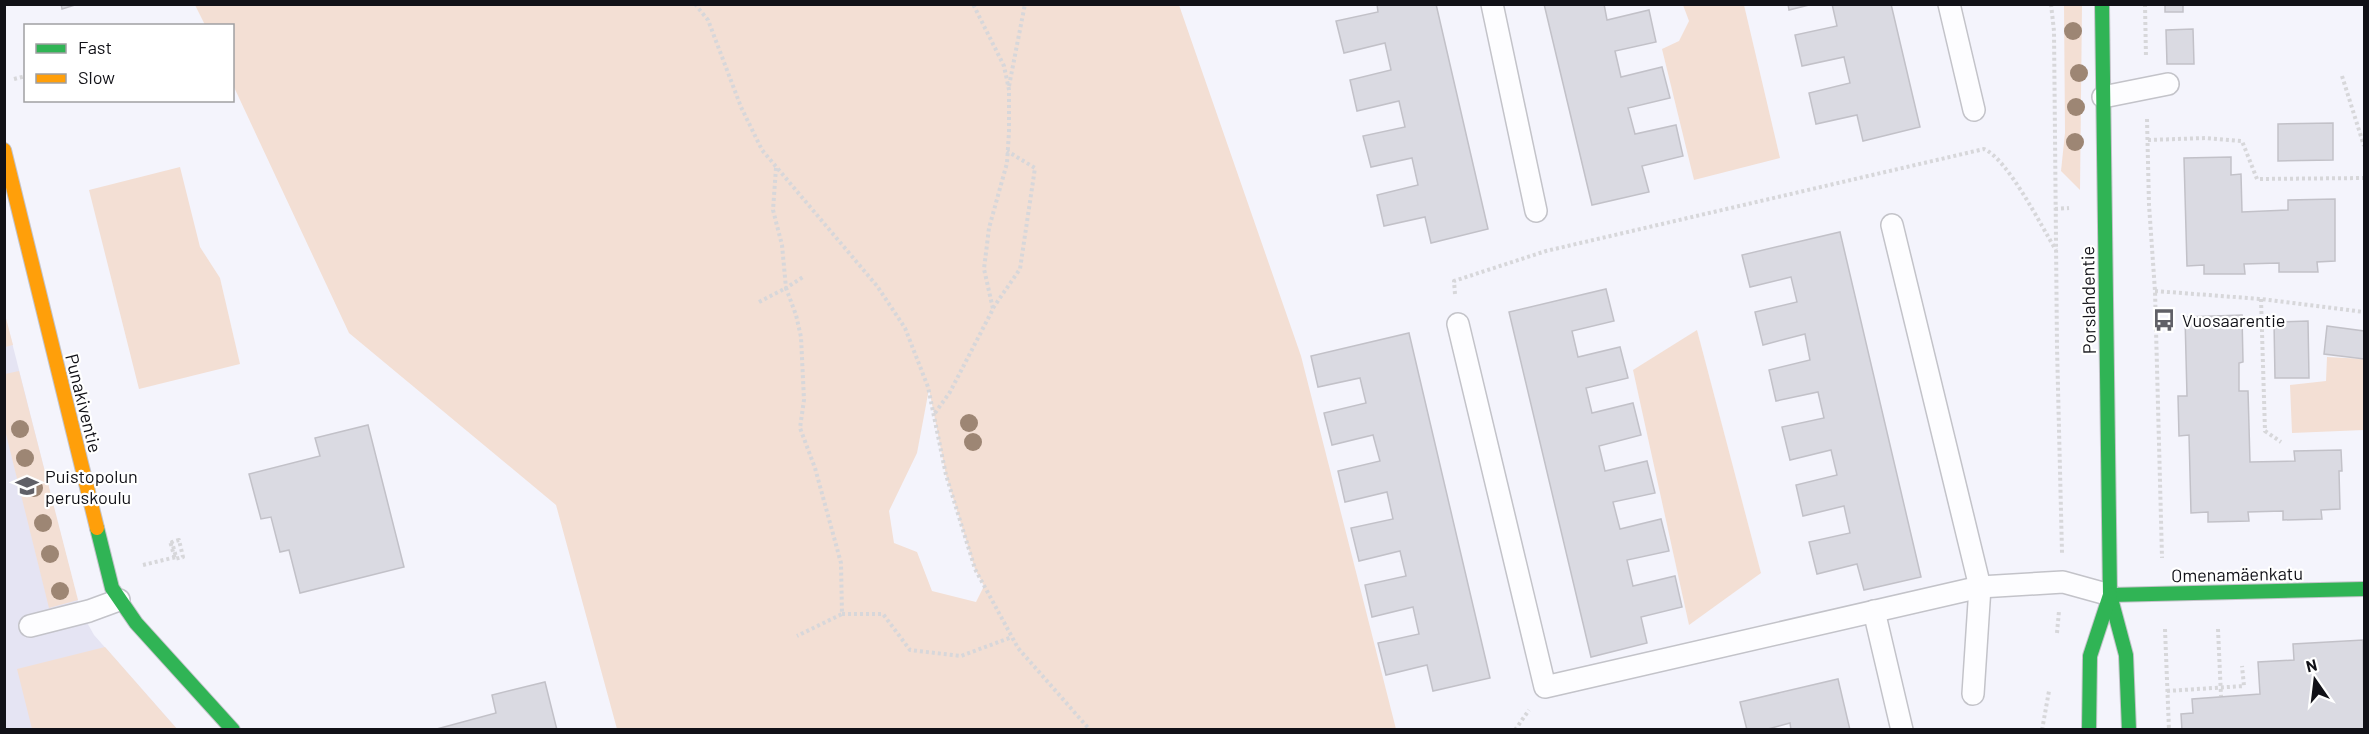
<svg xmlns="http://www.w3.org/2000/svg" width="2369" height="734" font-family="Barlow,sans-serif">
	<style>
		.built { fill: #e5e4f3 }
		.green { fill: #f3dfd4; fill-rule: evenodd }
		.building { fill: #dadae2; stroke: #c2c1c8; stroke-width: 1.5 }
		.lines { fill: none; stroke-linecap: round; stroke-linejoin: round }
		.lane-casing { stroke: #c3c3c9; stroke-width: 24 }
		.fast-casing { stroke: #c3c3c9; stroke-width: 16 }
		.slow-casing { stroke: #c3c3c9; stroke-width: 16 }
		.path { stroke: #d7d7da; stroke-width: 4; stroke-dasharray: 3 3; stroke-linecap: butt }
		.lane { stroke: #fdfdff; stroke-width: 21 }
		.fast { stroke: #30b455; stroke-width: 14 }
		.slow { stroke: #ff9f0a; stroke-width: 14 }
		.tree { fill: #9d8674 }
		.labels { text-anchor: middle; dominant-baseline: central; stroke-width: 4.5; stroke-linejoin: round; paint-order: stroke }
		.street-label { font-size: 18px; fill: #111117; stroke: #fff }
		.poi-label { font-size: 18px; fill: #111117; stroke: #fff; text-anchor: start }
	</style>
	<rect width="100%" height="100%" fill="#f4f4fc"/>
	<!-- built -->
	<polygon class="built" points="4,311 80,610 94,635 177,729 5,729"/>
	<!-- green -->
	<g class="green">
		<path d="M195,5H1179L1301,356L1396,729H617L556,505L349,333L233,85L232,26L205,25ZM929,389L946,475L975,569L984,586L976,602L932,591L917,552L894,543L889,511L917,453Z"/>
		<polygon points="1683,5 1744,5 1780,158 1694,180 1662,49 1679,41 1689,21"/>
		<polygon points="2064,5 2082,5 2080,190 2061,171 2065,133"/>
		<polygon points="180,167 200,247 220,278 240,364 139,389 89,190"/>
		<polygon points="4,311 13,345 5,347 4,347"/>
		<polygon points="1697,330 1761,573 1689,625 1633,370"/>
		<polygon points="2327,357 2364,359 2364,430 2292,433 2290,385 2326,381"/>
		<polygon points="19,371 78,600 49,608 5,430 5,374"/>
		<polygon points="105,647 177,729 32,729 17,669"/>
	</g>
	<!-- building -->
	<g class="building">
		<polygon points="61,4 78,4 62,9"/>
		<polygon points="1377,4 1436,4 1488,229 1431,243 1425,217 1384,226 1377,195 1418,185 1412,158 1371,167 1363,136 1405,127 1399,101 1357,111 1350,80 1391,70 1385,43 1344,53 1336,21 1378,12"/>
		<polygon points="1604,4 1607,20 1649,10 1656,42 1615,51 1621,77 1662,67 1670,98 1628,108 1635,134 1676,125 1683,156 1642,166 1649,192 1592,205 1544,4"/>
		<polygon points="1788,4 1813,4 1789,10"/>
		<polygon points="1832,4 1891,4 1920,127 1863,141 1857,115 1816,124 1809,93 1850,83 1844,57 1802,66 1795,35 1837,26"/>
		<rect x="2165" y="4" width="18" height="8"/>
		<polygon points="2193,29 2194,64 2167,64 2166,30"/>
		<polygon points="2333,123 2333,160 2278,161 2278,124"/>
		<polygon points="2231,157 2231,175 2241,174 2242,212 2288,210 2288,200 2335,199 2335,261 2317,262 2318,272 2279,272 2279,263 2244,264 2245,274 2204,274 2204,265 2187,266 2184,158"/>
		<polygon points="1840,232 1921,577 1864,590 1857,564 1817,574 1809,542 1850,533 1844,506 1803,516 1796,485 1837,475 1831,450 1790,460 1782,427 1824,418 1818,392 1776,401 1769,370 1810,360 1805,334 1763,345 1755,312 1797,302 1791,277 1750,287 1742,255"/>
		<polygon points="1606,289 1614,321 1572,331 1578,357 1620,347 1628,378 1586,388 1592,413 1633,403 1641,435 1599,446 1605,471 1647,461 1655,493 1613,502 1620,529 1661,519 1669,551 1627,560 1633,586 1675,576 1682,607 1641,617 1647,643 1591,657 1509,312"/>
		<polygon points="2242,315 2243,362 2239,363 2239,391 2248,391 2250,462 2295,461 2294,451 2341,450 2342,471 2339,471 2340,509 2321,510 2322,519 2283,520 2283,511 2248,512 2249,521 2208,522 2208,512 2191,513 2189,435 2179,436 2178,396 2187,396 2185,317"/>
		<polygon points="2308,321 2309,378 2275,378 2274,322"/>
		<polygon points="2327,326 2364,331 2364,359 2324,354"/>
		<polygon points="1409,333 1490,678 1433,691 1427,665 1386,675 1378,643 1419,634 1413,607 1372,617 1365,585 1406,576 1400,551 1359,561 1351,528 1393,519 1387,492 1345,502 1338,471 1380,461 1373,435 1332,445 1324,413 1366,403 1360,378 1318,387 1311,356"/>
		<polygon points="368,425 404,567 300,593 289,550 280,552 271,517 261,519 249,474 320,456 315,438"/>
		<polygon points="2363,640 2364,730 2182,730 2181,714 2193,713 2192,699 2260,694 2258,662 2294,660 2293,644"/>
		<polygon points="1838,679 1850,730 1791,730 1790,723 1764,730 1747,730 1740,702"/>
		<polygon points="545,682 557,730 433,730 496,713 492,695"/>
	</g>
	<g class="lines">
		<!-- lane casing -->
		<g class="lane-casing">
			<g id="lane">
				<polyline points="1492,4 1536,211"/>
				<polyline points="1949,4 1974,110"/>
				<polyline points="2103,97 2168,84"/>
				<polyline points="1892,225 1980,587 1973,694"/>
				<polyline points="1458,324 1545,687 1980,587 2063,582 2110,595"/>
				<polyline points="1874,611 1902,730"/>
				<polyline points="30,626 89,611 119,600"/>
			</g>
		</g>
		<!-- fast casing -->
		<g class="fast-casing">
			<g id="fast">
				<polyline points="2102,4 2110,595 2126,655 2129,730"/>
				<polyline points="97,528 112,588 136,623 233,730"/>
				<polyline points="2110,595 2364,589"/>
				<polyline points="2089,730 2090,656 2110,595"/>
			</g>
		</g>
		<!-- slow casing -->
		<g class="slow-casing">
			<polyline id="slow" points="4,150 97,528"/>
		</g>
		<!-- path -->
		<g class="path">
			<polyline points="695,4 708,20 741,107 762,150 877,286 905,328 928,387 946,475 975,569 1018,648 1090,730"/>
			<polyline points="2051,4 2054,31 2057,347 2062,553"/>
			<polyline points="2145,4 2146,58"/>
			<polyline points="2342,76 2364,146"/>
			<polyline points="14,79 26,76"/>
			<polyline points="1009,86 1025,4"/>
			<polyline points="2147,119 2149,205 2155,291 2162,558"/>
			<polyline points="2148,140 2206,138 2242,141 2257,179 2364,178"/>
			<polyline points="776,168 773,210 782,245 786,288 803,277"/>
			<polyline points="2055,209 2069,208"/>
			<polyline points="2155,291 2261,299 2364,312"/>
			<path d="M1455,294L1454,281L1546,251L1984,149C2008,159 2041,226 2056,250"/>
			<polyline points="2261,299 2265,431 2281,442"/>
			<polyline points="759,302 786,288 796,315 801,337 804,400 800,428 815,468 841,563 842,614 797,636"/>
			<polyline points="993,308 1020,269 1035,168 1007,151"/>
			<polyline points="935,413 950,392 993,309 984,269 989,228 1007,163 1009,132 1009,90 1004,66 973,4"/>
			<polyline points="143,565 176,557 172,542 179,540 183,557 175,559 170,541"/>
			<polyline points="842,614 883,614 910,650 961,656 1012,637"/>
			<polyline points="2165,629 2169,730"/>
			<polyline points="2218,629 2221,696"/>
			<polyline points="2057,633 2059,611"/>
			<polyline points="2167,691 2244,686 2242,666"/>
			<polyline points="1515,730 1529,710"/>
			<polyline points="2042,730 2049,691"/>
		</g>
		<!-- lane -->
		<use href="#lane" class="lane"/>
		<!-- fast -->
		<use href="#fast" class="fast"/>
		<!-- slow -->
		<use href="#slow" class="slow"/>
	</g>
	<!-- trees -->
	<g class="tree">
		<circle cx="2073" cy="31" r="9"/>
		<circle cx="2079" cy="73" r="9"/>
		<circle cx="2076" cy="107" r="9"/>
		<circle cx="2075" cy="142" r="9"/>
		<circle cx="969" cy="423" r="9"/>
		<circle cx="20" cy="429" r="9"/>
		<circle cx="973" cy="442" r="9"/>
		<circle cx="25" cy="458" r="9"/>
		<circle cx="34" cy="488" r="9"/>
		<circle cx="43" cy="523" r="9"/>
		<circle cx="50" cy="554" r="9"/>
		<circle cx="60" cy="591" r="9"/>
	</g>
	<!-- icons -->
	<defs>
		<g id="bus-bare" transform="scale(1.8)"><path d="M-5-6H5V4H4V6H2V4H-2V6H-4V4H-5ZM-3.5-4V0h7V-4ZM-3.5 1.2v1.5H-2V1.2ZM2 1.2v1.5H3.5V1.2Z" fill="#606067" stroke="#fff" stroke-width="2.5" paint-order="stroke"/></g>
		<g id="school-bare" transform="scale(1.8)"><path d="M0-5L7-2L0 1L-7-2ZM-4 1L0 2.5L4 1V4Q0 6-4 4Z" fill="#606067" stroke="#fff" stroke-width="2.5" paint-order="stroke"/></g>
	</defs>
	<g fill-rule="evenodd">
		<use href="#bus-bare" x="2164" y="320"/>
		<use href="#school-bare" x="27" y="486"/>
	</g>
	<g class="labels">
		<!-- street labels -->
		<g class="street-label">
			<text transform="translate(2088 300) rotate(-91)">Porslahdentie</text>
			<text transform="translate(84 403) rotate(76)">Punakiventie</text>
			<text transform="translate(2237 574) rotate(-1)">Omenamäenkatu</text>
		</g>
		<!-- poi labels -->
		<g class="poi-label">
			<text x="2182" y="320">Vuosaarentie</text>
			<text x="45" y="476">Puistopolun<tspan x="45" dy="21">peruskoulu</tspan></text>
		</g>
	</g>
	<!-- border -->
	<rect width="2369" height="734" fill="none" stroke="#111117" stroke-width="12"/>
	<!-- legend -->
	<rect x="24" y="24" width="210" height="78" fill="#ffffff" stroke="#a0a0a2" stroke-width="1.5"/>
	<rect x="36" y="44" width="30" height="9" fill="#30b455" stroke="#a0a0a2" stroke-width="1.5"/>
	<text x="78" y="54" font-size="18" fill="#111117">Fast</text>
	<rect x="36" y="74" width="30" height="9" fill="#ff9f0a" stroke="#a0a0a2" stroke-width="1.5"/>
	<text x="78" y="84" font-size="18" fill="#111117">Slow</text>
	<!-- north arrow -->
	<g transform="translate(2315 680) rotate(346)" stroke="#ffffff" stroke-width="4.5" paint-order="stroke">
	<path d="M0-4.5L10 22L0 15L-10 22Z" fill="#111117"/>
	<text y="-9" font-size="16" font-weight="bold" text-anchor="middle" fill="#111117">N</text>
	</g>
</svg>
